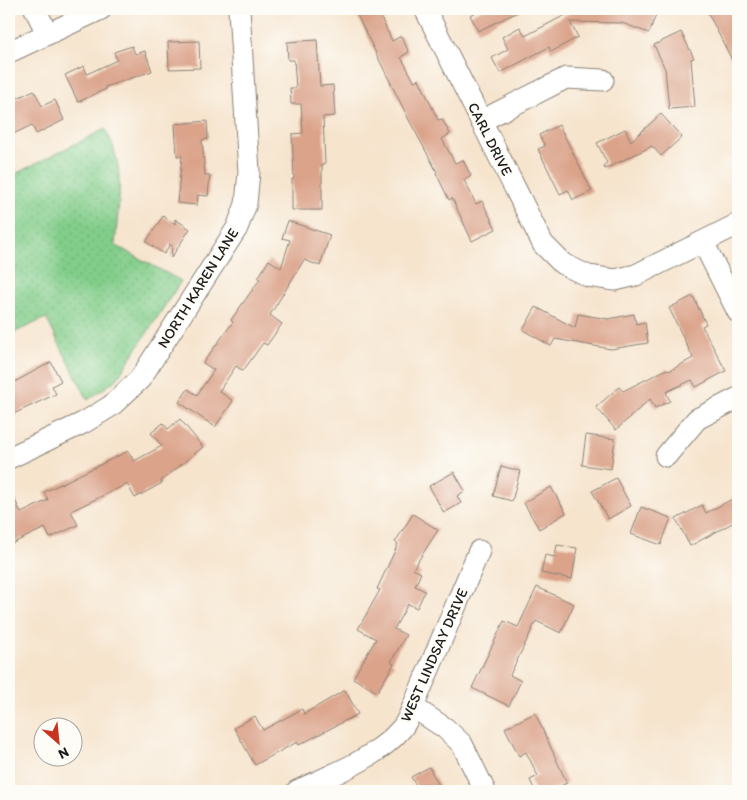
<svg xmlns="http://www.w3.org/2000/svg" width="747" height="800" font-family="Itim,sans-serif">
	<style>
		.park { fill: url(#park-dots); stroke: #4f7453 }
		.building { fill: #dba38a }
		.lines { fill: none; stroke-linecap: round; stroke-linejoin: round }
		.minor-casing { stroke: #898074; stroke-width: 23 }
		.minor { stroke: #fff; stroke-width: 21 }
		.labels { text-anchor: middle; dominant-baseline: central; stroke-width: 5; stroke-linejoin: round; paint-order: stroke }
		.street-label { font-size: 15px; fill: #1c1c1c; stroke: #fdfcf7 }
	</style>
	<defs>
		<pattern id="park-dots" width="8" height="8" patternUnits="userSpaceOnUse" patternTransform="scale(1.25)"><rect width="8" height="8" fill="#82cd8a"/><path d="M2 2h.1M6 6h.1" fill="none" stroke="#70af76" stroke-width="1.8" stroke-linecap="round"/></pattern>
	</defs>
	<rect width="100%" height="100%" fill="#fdfcf7"/>
	<filter id="ink" filterUnits="userSpaceOnUse"><feTurbulence type="fractalNoise" baseFrequency=".02" numOctaves="2"/><feDisplacementMap in="SourceGraphic" scale="10" xChannelSelector="R" yChannelSelector="G"/><feConvolveMatrix kernelMatrix="1 2 1 2 8 2 1 2 1" color-interpolation-filters="sRGB"/></filter>
	<filter id="wash" filterUnits="userSpaceOnUse"><feTurbulence type="fractalNoise" baseFrequency=".0096" numOctaves="4" result="noise"/><feDisplacementMap in="SourceGraphic" scale="20" xChannelSelector="R" yChannelSelector="G"/><feGaussianBlur stdDeviation="1.12" result="paint"/><feColorMatrix in="noise" values="0 0 0 0 0 0 0 0 0 0 0 0 0 0 0 0 0 1.4 0 .05"/><feComposite in="paint" operator="in"/></filter>
	<g filter="url(#wash)">
		<rect width="100%" height="100%" fill="#f6e4cd"/>
		<!-- park -->
		<path class="park" d="M105,129C127,166 118,205 115,245L181,281L117,379L88,400L46,318L9,335V177Z"/>
		<g id="blocks">
			<!-- building -->
			<g class="building">
				<polygon points="354,9 377,9 392,41 401,36 409,52 401,57 414,81 419,79 438,120 442,119 450,134 442,139 455,163 463,160 471,176 464,180 476,204 482,201 496,229 472,241 452,198 449,200 436,173 437,172 407,116"/>
				<polygon points="483,9 524,9 478,31 470,15"/>
				<polygon points="577,9 658,9 649,33 622,23 570,22 578,37 551,52 549,47 500,73 492,58 508,49 502,37 520,27 525,36"/>
				<polygon points="706,9 735,9 738,15 738,72"/>
				<polygon points="681,32 694,58 691,59 695,107 669,109 665,69 654,45"/>
				<polygon points="317,40 320,86 333,85 335,116 323,117 325,164 322,164 322,210 292,210 292,179 294,179 292,134 303,133 301,104 291,104 290,88 296,88 294,60 288,60 287,42"/>
				<polygon points="199,41 200,68 169,69 168,42"/>
				<polygon points="132,46 135,54 145,51 152,71 105,87 106,89 78,102 65,75 84,66 87,74 117,60 114,52"/>
				<polygon points="34,90 42,106 55,100 64,120 36,134 32,125 9,136 9,102"/>
				<polygon points="661,114 682,137 661,156 652,146 605,169 603,166 607,163 597,143 625,129 631,141"/>
				<polygon points="207,121 208,139 202,140 205,175 210,175 208,196 198,195 197,205 177,203 182,156 177,156 175,124"/>
				<polygon points="559,125 592,191 573,200 568,190 560,194 538,149 545,146 539,135"/>
				<polygon points="163,216 175,224 175,219 190,229 171,258 172,246 170,244 164,254 146,242"/>
				<polygon points="288,221 330,235 320,266 304,260 270,315 282,324 267,345 263,343 243,371 236,366 219,391 233,401 215,427 179,402 188,389 197,395 214,370 203,363 233,322 231,320 260,279 258,278 269,260 281,268 290,240 282,238"/>
				<polygon points="693,296 706,324 702,326 726,371 696,387 692,380 666,392 670,401 655,408 650,399 616,430 596,407 619,387 623,391 667,369 669,371 693,358 669,308"/>
				<polygon points="536,307 575,328 578,314 608,319 634,314 636,324 645,322 648,343 611,349 555,339 551,346 523,330"/>
				<polygon points="51,362 61,381 52,386 56,394 9,416 9,385"/>
				<polygon points="180,419 203,447 161,481 162,483 135,498 127,484 71,511 78,525 50,538 45,528 9,545 9,487 21,513 48,500 44,492 128,451 134,461 162,446 151,433 163,423 168,429"/>
				<polygon points="586,435 615,439 611,469 582,465"/>
				<polygon points="501,466 520,471 512,501 493,496"/>
				<polygon points="454,472 465,491 457,496 461,503 444,513 429,486"/>
				<polygon points="616,478 631,506 608,519 592,491"/>
				<polygon points="551,487 566,513 539,529 524,503"/>
				<polygon points="738,496 738,520 690,546 676,519 702,505 706,513"/>
				<polygon points="641,507 671,518 661,545 631,534"/>
				<polygon points="413,514 438,530 413,569 421,573 415,586 425,591 417,608 408,604 394,629 406,635 391,662 394,664 377,692 353,678 376,639 358,629 380,590 377,589 398,544 395,542"/>
				<polygon points="557,545 577,548 572,579 541,573 545,555 555,557"/>
				<polygon points="537,587 574,604 561,633 536,621 510,675 521,681 509,706 472,688 504,621 518,627"/>
				<polygon points="345,690 358,714 299,745 297,742 255,765 234,728 255,716 263,730 302,709 304,714"/>
				<polygon points="535,713 567,783 549,791 535,791 530,780 538,776 526,752 519,756 505,728"/>
				<polygon points="429,767 442,791 419,791 411,777"/>
			</g>
		</g>
	</g>
	<g filter="url(#ink)">
		<use href="#blocks" fill-opacity="0" stroke="#898074" stroke-width="1"/>
		<g class="lines">
			<!-- minor casing -->
			<g class="minor-casing">
				<g id="minor">
					<polyline points="35,9 47,33"/>
					<polyline points="425,9 543,244 563,264 588,276 615,280 636,275 738,224"/>
					<polyline points="9,52 101,9"/>
					<polyline points="481,121 566,78 603,80"/>
					<polyline points="703,242 738,312"/>
					<polyline points="666,456 697,419 738,398"/>
					<polyline points="9,458 83,423 111,406 140,379 237,228 246,204 249,172 239,9"/>
					<polyline points="413,707 445,728 462,744 485,791"/>
					<path d="M297,791C333,774 376,759 402,728C407,722 410,714 413,707L479,551"/>
				</g>
			</g>
			<!-- minor -->
			<use href="#minor" class="minor"/>
		</g>
	</g>
	<g class="labels">
		<!-- street labels -->
		<g class="street-label">
			<text transform="translate(490 139) rotate(63)">CARL DRIVE</text>
			<text transform="translate(198 288) rotate(-58)">NORTH KAREN LANE</text>
			<text transform="translate(434 655) rotate(-66)">WEST LINDSAY DRIVE</text>
		</g>
	</g>
	<!-- margin -->
	<rect width="747" height="800" fill="none" stroke="#fdfcf7" stroke-width="30"/>
	<!-- north arrow -->
	<g transform="translate(58 742) rotate(153)"><circle r="24" fill="#fdfcf7" stroke="#a3a29f"/>
	<path d="M0-4L9 19L0 12L-9 19Z" fill="#c8321e"/>
	<text y="-8" font-size="14" font-weight="bold" text-anchor="middle" fill="#1c1c1c">N</text>
	</g>
</svg>
